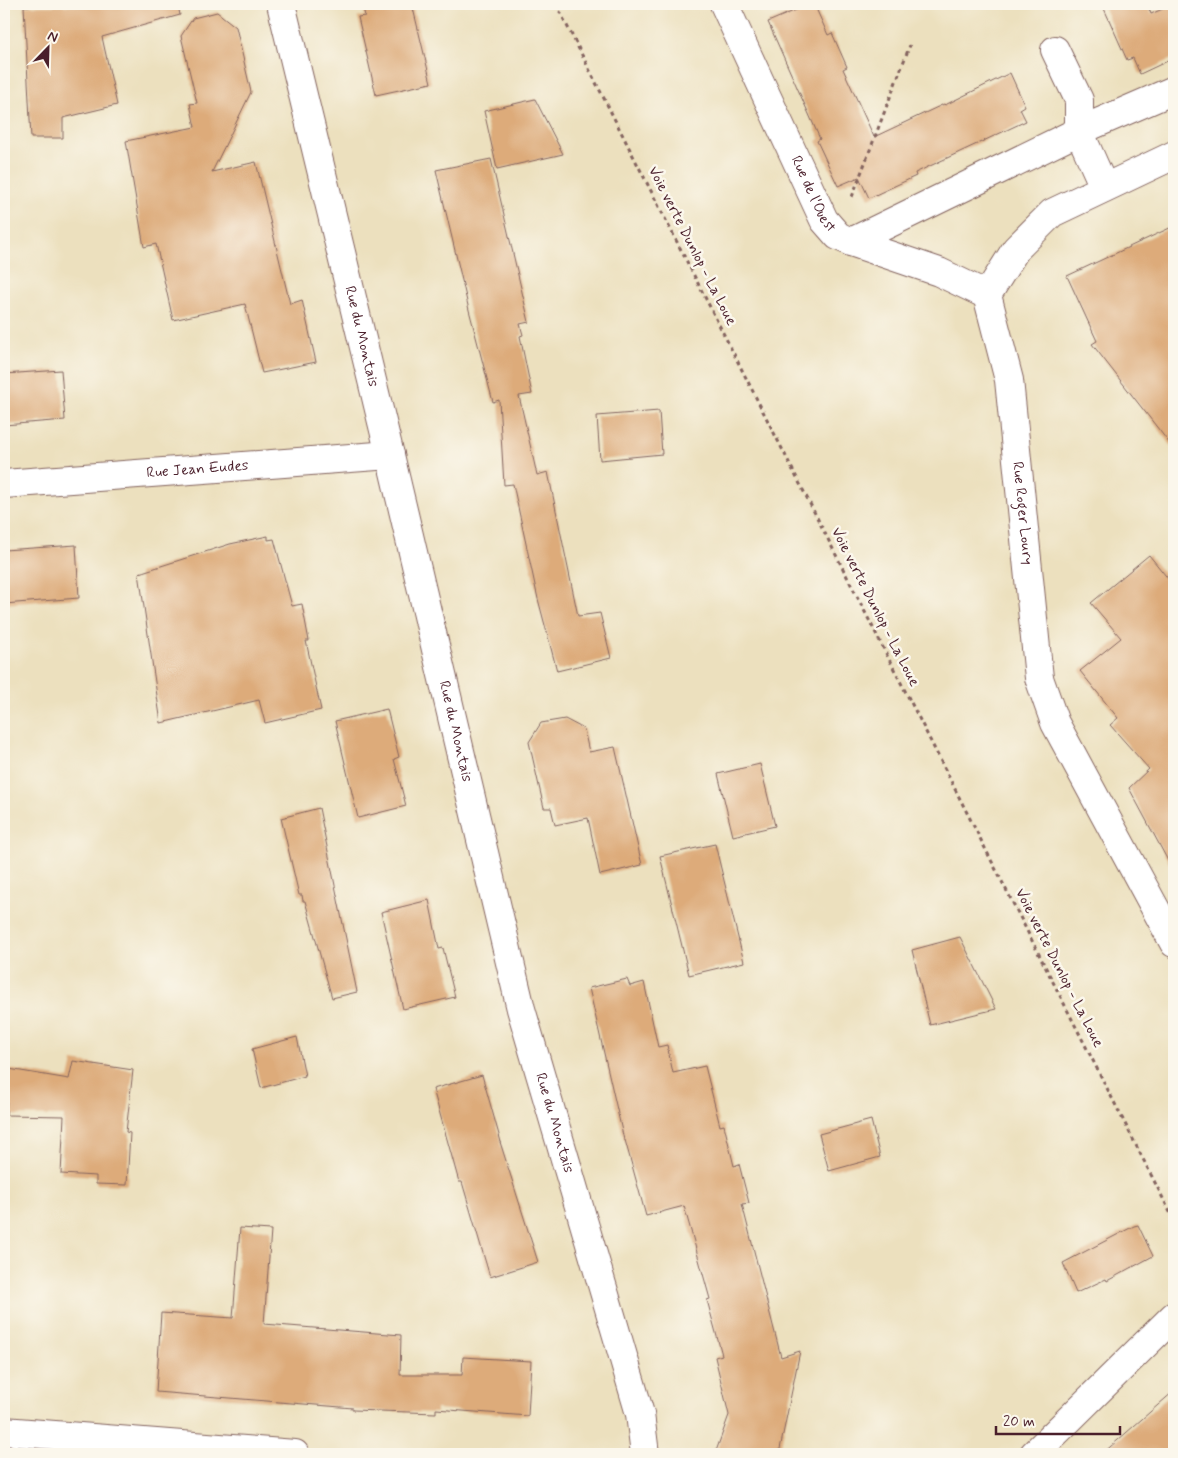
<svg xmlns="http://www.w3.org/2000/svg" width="1178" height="1458" font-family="Mynerve,sans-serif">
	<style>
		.building { fill: #ddab7a }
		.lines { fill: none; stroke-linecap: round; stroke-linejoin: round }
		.minor-casing { stroke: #83635e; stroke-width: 30 }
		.path { stroke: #83635e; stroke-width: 3; stroke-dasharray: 4 4; stroke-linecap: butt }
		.minor { stroke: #fff; stroke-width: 28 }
		.labels { text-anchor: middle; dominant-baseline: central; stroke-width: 5; stroke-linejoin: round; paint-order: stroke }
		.street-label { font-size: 15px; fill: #4a1f2b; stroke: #fbf7ec }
	</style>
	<rect width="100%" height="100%" fill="#fbf7ec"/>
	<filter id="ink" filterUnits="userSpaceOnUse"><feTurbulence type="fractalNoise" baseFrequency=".02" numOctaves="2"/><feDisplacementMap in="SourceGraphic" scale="10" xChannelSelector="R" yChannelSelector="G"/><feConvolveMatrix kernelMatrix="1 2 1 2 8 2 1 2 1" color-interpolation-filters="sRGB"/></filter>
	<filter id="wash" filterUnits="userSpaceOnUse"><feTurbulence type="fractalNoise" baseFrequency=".0096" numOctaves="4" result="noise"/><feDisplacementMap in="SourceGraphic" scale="20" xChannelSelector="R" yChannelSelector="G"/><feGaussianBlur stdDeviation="1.12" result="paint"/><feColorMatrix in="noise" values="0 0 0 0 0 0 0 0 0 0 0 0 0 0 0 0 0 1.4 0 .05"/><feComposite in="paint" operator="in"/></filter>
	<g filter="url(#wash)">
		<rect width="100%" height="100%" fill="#ece0be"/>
		<g id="blocks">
			<!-- building -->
			<g class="building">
				<polygon points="362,4 412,4 431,83 376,95 358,17 365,16"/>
				<polygon points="810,4 814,4 828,35 832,33 847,67 843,69 874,137 944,104 945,105 1010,73 1025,106 1020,109 1026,121 915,173 916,176 869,198 859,177 838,186 817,141 820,139 768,22"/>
				<polygon points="1102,4 1147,4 1151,14 1174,4 1174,58 1140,74 1133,58 1127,60"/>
				<polygon points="178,5 180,15 102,37 117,105 63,118 63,138 31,138 24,6"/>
				<polygon points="217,12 236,27 251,92 212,172 256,162 290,304 302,300 316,362 262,373 245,304 173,320 156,244 144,247 126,141 195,127 190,104 197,103 181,36 193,18"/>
				<polygon points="535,99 563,154 497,169 484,111"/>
				<polygon points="491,159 529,322 520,324 523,335 520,336 532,394 519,396 537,475 548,472 578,616 600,613 611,658 557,671 538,599 513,484 504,485 499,400 493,402 469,310 436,170"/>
				<polygon points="1174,226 1174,449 1092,344 1097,341 1067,276"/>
				<polygon points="61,370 65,420 4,425 4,374"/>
				<polygon points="659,411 662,454 600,460 597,416"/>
				<polygon points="268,536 268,540 274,539 292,606 302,604 309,641 306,641 321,710 265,723 259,700 161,723 139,573 230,544"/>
				<polygon points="76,545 79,598 4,604 4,550"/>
				<polygon points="1149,555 1174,586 1174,872 1129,788 1149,769 1110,725 1118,718 1080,671 1121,638 1091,603"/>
				<polygon points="387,709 399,757 394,759 406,806 358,818 335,721"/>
				<polygon points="565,719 584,729 589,752 615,747 642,865 600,875 588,818 555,825 551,808 544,808 529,742 541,723"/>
				<polygon points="760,764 775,826 733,836 718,774"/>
				<polygon points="319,808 357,992 332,998 305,901 303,901 302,895 299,895 281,818"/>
				<polygon points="715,844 744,962 689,975 660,856"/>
				<polygon points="429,900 439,949 443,948 455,997 403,1009 381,912"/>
				<polygon points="960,937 996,1009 930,1025 912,950"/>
				<polygon points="627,979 630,986 644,982 658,1047 667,1045 673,1073 705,1066 720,1126 724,1125 734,1166 739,1164 749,1203 742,1204 781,1357 800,1351 779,1454 715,1454 729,1415 715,1357 722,1355 707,1300 710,1299 684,1206 646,1216 625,1140 624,1140 589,988"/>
				<polygon points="297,1037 305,1076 261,1088 252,1049"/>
				<polygon points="73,1061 133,1070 126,1132 130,1133 127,1185 96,1184 96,1176 61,1174 64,1116 6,1115 9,1069 69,1079"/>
				<polygon points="482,1075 501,1142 500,1142 538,1262 490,1277 462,1182 459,1182 433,1089"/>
				<polygon points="871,1120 880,1157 829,1171 819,1134"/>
				<polygon points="1138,1225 1153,1256 1107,1281 1106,1279 1076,1293 1063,1263 1134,1226"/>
				<polygon points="240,1228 271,1230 264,1324 401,1335 400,1375 462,1375 463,1357 531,1361 528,1416 436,1409 436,1413 353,1410 353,1408 156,1392 161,1313 233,1318"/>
				<polygon points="1174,1391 1174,1454 1102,1454"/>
			</g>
		</g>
	</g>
	<g filter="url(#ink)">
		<use href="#blocks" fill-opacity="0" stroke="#83635e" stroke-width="1"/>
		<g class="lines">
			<!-- minor casing -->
			<g class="minor-casing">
				<g id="minor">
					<path id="s1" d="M281,4L390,455L521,1009L640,1414L645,1454"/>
					<path id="s2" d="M724,4L824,220L838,236L851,242L939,272L987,295"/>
					<polyline points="1055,50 1079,100 1079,131 1104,187"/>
					<path id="s3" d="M1174,155L1052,213L1016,249L987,295L1009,380L1039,678L1055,723L1174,943"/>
					<polyline points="851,242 1079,131 1174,90"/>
					<path id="s4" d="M4,484L390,455"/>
					<polyline points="4,1431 295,1454"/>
					<polyline points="1034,1454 1174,1316"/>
				</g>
			</g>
			<!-- path -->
			<g class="path">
				<polyline points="556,4 1174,1220"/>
				<polyline points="852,197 910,45"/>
			</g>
			<!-- minor -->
			<use href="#minor" class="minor"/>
		</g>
	</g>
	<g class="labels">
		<!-- street labels -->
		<g class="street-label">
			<text stroke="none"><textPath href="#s2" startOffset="210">Rue de l'Ouest</textPath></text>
			<text transform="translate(692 246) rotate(63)">Voie verte Dunlop - La Loue</text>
			<text stroke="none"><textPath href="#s1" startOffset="342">Rue du Montais</textPath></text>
			<text stroke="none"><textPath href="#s4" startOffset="194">Rue Jean Eudes</textPath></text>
			<text stroke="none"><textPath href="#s3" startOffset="462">Rue Roger Loury</textPath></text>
			<text transform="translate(875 607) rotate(63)">Voie verte Dunlop - La Loue</text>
			<text stroke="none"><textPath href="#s1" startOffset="748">Rue du Montais</textPath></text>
			<text transform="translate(1059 968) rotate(63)">Voie verte Dunlop - La Loue</text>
			<text stroke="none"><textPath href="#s1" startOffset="1152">Rue du Montais</textPath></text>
		</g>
	</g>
	<!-- margin -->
	<rect width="1178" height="1458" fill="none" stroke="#fbf7ec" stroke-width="20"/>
	<!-- north arrow -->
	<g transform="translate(48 48) rotate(23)" stroke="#fbf7ec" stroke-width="4" paint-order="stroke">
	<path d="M0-4L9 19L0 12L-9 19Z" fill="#4a1f2b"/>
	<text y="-8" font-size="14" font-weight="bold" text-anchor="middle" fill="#4a1f2b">N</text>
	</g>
	<!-- scale -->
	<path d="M996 1426v8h124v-8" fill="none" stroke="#4a1f2b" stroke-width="2.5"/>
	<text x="1003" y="1426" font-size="15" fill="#4a1f2b" stroke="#fbf7ec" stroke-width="4" paint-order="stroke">20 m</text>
</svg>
